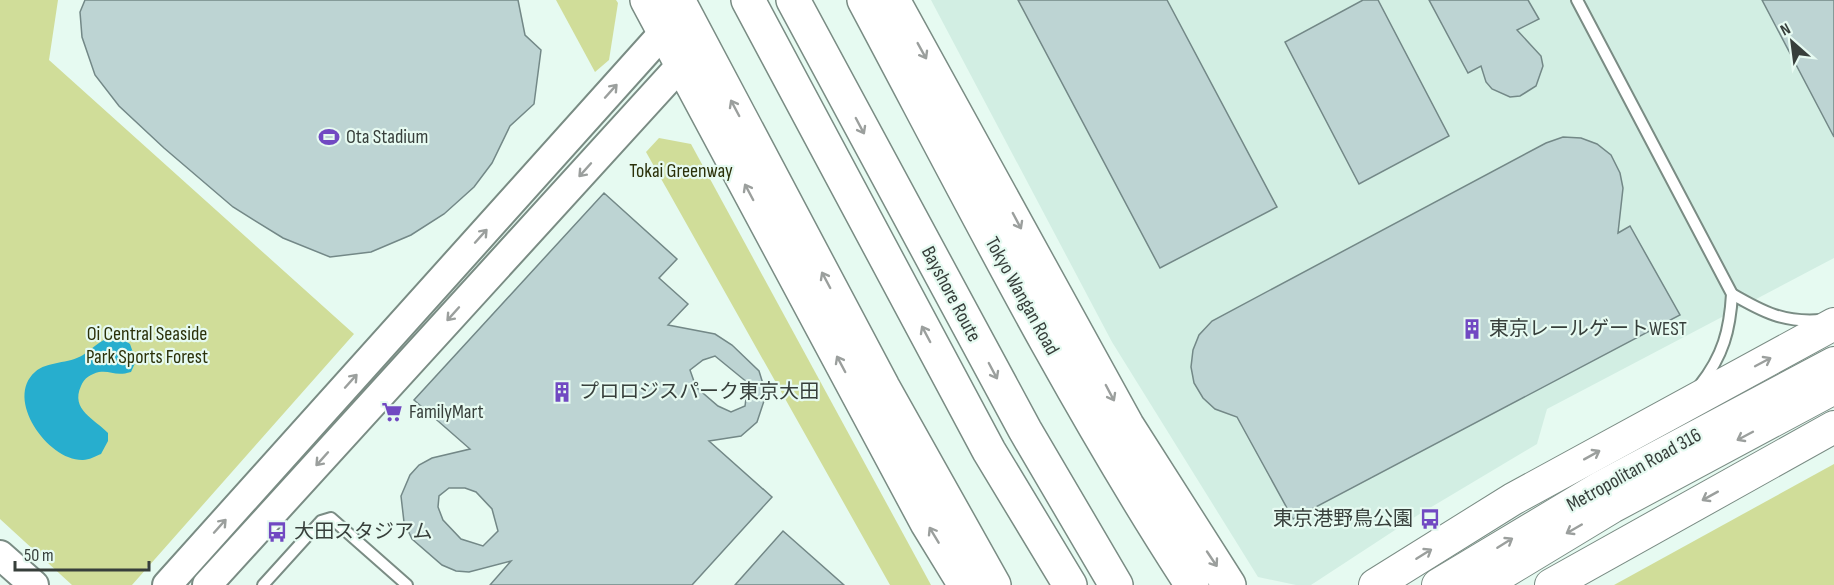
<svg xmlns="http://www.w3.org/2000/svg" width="1834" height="585" font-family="'Sofia Sans Condensed','Noto Sans JP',sans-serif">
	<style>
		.built { fill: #d2eee3 }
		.green { fill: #d0dd99 }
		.water { fill: #27aece }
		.building { fill: #bdd4d3; stroke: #738887; stroke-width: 1.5; fill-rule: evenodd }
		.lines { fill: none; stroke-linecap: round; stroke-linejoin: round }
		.lane-casing { stroke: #7a8c84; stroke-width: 14 }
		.secondary-casing { stroke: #7a8c84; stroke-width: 32 }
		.primary-casing { stroke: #7a8c84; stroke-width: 34 }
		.highway-casing { stroke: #7a8c84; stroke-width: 36 }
		.lane { stroke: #fff; stroke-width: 10 }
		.secondary { stroke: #fff; stroke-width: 28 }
		.primary { stroke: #fff; stroke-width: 32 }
		.highway { stroke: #fff; stroke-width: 33 }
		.oneway { stroke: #9b9f9d }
		.labels { text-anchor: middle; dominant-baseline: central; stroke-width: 4.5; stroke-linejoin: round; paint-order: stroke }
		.poi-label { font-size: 20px; fill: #373f3b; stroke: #e6faf1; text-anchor: start }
		.park-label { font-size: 20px; fill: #2b310a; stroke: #e6faf1 }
		.street-label { font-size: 20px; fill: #373f3b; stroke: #e6faf1 }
	</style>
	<rect width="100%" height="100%" fill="#e6faf1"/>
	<!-- built -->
	<polygon class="built" points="931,0 1834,0 1834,258 1547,409 1537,444 1418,515 1311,585 1296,585 1258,577 1112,342"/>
	<!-- green -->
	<g class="green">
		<polygon points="0,0 58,0 49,60 354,334 132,585 72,585 0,519"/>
		<polygon points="556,0 616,0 618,3 609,60 595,72"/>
		<polygon points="659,138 691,144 931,585 890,585 646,152"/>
		<polygon points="1834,464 1834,585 1614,585"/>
	</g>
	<!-- water -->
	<path class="water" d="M118,335L130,344L136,361L131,372C115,377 111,370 99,372C91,374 84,378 81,386C70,410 95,419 108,433V441L101,454C96,456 89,460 83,460C48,461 4,399 35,372C47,361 69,364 83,355C96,346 102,338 118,335Z"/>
	<!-- building -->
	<g class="building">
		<polygon points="85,0 518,0 525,35 541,50 534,104 510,126 492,163 474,187 444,214 411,235 371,252 330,257 283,238 233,207 164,148 119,106 95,75 82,37 80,12"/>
		<polygon points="1018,0 1167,0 1277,207 1160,268"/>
		<polygon points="1363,0 1378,0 1449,136 1359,184 1285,42"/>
		<polygon points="1429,0 1528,0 1539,19 1517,30 1541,56 1543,66 1536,86 1520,96 1510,97 1492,89 1486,82 1481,66 1468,73"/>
		<polygon points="1762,0 1834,0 1834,137"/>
		<polygon points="1563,137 1581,138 1597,144 1611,155 1620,173 1623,188 1618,233 1630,226 1680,315 1293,519 1237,417 1215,409 1203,398 1194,383 1191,367 1193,350 1199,335 1212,321 1546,143"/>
		<path d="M604,193L677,259L659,278L688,304L668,325L715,334L732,345L759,371L764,387V401L757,422L741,436L709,441L772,497L692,585H490L511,561L469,572L456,571L442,565L412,539L404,522L401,496L410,475L419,465L432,458L470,449L414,400ZM715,356L748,383L745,406L731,412L718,406L696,387L690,370L703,360ZM449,488H465L476,492L492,509L498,531L483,546L461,539L443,520L438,507L439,496Z"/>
		<polygon points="783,531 844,585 735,585"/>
	</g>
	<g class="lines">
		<!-- lane casing -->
		<g class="lane-casing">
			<g id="lane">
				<path d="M1577,0L1732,294C1730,330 1723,356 1700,385"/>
				<path d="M1732,294C1763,312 1784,323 1821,320"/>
				<polyline points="263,585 321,521 331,518 407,585"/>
			</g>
		</g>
		<!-- secondary casing -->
		<g class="secondary-casing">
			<g id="secondary">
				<polyline points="0,555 34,585"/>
				<polyline points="167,585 664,32"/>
				<polyline points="207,585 681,65"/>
			</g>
		</g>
		<!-- primary casing -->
		<g class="primary-casing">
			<g id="primary">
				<polyline points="1375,585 1513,499 1834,324"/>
				<polyline points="1438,585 1603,486 1834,363"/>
				<polyline points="1483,585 1612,507 1834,388"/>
				<polyline points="1551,585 1834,427"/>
			</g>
		</g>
		<!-- highway casing -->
		<g class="highway-casing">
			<g id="highway">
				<polyline points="647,0 927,523 965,585"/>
				<polyline points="678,0 883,387 994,585"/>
				<polyline points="748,0 989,451 1070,585"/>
				<polyline points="793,0 1025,430 1116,585"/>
				<path d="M864,0C969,197 1070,398 1192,585"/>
				<polyline points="893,0 1127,425 1229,585"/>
			</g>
		</g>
		<!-- lane -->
		<use href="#lane" class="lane"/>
		<!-- secondary -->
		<use href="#secondary" class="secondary"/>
		<!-- primary -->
		<use href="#primary" class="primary"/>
		<!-- highway -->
		<use href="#highway" class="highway"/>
	</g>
	<!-- one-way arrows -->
	<defs><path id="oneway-shaft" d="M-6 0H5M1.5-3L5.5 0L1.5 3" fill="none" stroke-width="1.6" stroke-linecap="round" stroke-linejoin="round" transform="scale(1.5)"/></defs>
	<g class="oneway">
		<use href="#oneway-shaft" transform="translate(922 51) rotate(61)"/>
		<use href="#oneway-shaft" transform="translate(611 91) rotate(-48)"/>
		<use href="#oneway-shaft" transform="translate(735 108) rotate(-118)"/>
		<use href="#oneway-shaft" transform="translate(860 126) rotate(62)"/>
		<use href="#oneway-shaft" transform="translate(585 170) rotate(132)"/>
		<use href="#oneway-shaft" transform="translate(749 192) rotate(-118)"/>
		<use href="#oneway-shaft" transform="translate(1017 221) rotate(62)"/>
		<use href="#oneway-shaft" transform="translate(481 236) rotate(-48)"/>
		<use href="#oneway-shaft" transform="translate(826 280) rotate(-118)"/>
		<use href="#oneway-shaft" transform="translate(453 314) rotate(132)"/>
		<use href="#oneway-shaft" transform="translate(926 334) rotate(-118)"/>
		<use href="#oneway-shaft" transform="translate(1763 362) rotate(-28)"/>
		<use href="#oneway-shaft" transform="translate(841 364) rotate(-118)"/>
		<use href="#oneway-shaft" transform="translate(993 371) rotate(62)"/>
		<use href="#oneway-shaft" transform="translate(351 381) rotate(-48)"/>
		<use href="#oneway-shaft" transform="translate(1110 393) rotate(62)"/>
		<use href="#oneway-shaft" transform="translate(1745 436) rotate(152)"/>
		<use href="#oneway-shaft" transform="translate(1592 455) rotate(-29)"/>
		<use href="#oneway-shaft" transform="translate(322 459) rotate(132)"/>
		<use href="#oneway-shaft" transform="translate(1710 496) rotate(151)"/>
		<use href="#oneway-shaft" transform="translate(220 526) rotate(-48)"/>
		<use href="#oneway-shaft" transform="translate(1574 529) rotate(150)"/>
		<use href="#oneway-shaft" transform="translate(934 535) rotate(-121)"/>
		<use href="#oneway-shaft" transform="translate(1505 543) rotate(-32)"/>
		<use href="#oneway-shaft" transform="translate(1424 554) rotate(-32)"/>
		<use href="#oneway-shaft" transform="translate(1212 559) rotate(56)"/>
	</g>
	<!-- icons -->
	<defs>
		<g id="stadium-bare" transform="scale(1.62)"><path d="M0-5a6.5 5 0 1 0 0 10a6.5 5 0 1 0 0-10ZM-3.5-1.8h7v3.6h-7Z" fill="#7149c2" stroke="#e6faf1" stroke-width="2.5" paint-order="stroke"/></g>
		<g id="building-bare" transform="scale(1.62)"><path d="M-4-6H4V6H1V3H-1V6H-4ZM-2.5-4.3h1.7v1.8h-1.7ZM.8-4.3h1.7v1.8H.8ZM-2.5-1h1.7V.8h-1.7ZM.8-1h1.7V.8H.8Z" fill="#7149c2" stroke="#e6faf1" stroke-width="2.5" paint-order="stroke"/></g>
		<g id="supermarket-bare" transform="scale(1.62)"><path d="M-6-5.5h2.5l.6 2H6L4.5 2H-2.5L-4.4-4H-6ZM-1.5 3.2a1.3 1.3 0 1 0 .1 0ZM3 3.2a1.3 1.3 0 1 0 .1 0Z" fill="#7149c2" stroke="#e6faf1" stroke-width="2.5" paint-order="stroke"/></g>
		<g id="bus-bare" transform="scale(1.62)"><path d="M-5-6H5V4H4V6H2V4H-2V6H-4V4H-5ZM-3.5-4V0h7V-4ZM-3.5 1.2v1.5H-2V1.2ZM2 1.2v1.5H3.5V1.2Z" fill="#7149c2" stroke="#e6faf1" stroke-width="2.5" paint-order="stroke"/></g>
	</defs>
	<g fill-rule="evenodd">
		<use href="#stadium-bare" x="329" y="137"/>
		<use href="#building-bare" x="1472" y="329"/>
		<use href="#building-bare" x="562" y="392"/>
		<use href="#supermarket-bare" x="392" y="412"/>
		<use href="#bus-bare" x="1430" y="519"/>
		<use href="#bus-bare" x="277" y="532"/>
	</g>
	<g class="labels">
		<!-- poi labels -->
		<g class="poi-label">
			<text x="346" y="137">Ota Stadium</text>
			<text x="1489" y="329">東京レールゲートWEST</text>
			<text x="579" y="392">プロロジスパーク東京大田</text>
			<text x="409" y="412">FamilyMart</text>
			<text x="1413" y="519" text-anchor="end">東京港野鳥公園</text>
			<text x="294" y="532">大田スタジアム</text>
		</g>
		<!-- park labels -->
		<g class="park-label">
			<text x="681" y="171">Tokai Greenway</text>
			<text x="147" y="334">Oi Central Seaside<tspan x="147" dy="23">Park Sports Forest</tspan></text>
		</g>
		<!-- street labels -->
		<g class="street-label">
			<text transform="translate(951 294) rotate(62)">Bayshore Route</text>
			<text transform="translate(1022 296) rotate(61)">Tokyo Wangan Road</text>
			<text transform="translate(1634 470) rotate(-29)">Metropolitan Road 316</text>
		</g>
	</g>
	<!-- north arrow -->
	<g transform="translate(1792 42) rotate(332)" stroke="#e6faf1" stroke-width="4.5" paint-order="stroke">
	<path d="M0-4.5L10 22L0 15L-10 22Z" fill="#373f3b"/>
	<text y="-9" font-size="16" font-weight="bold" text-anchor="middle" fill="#373f3b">N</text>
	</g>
	<!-- scale -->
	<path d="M15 561v9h134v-9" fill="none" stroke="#373f3b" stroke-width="3"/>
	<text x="24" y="561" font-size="18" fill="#373f3b" stroke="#e6faf1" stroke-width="4.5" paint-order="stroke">50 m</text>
</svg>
